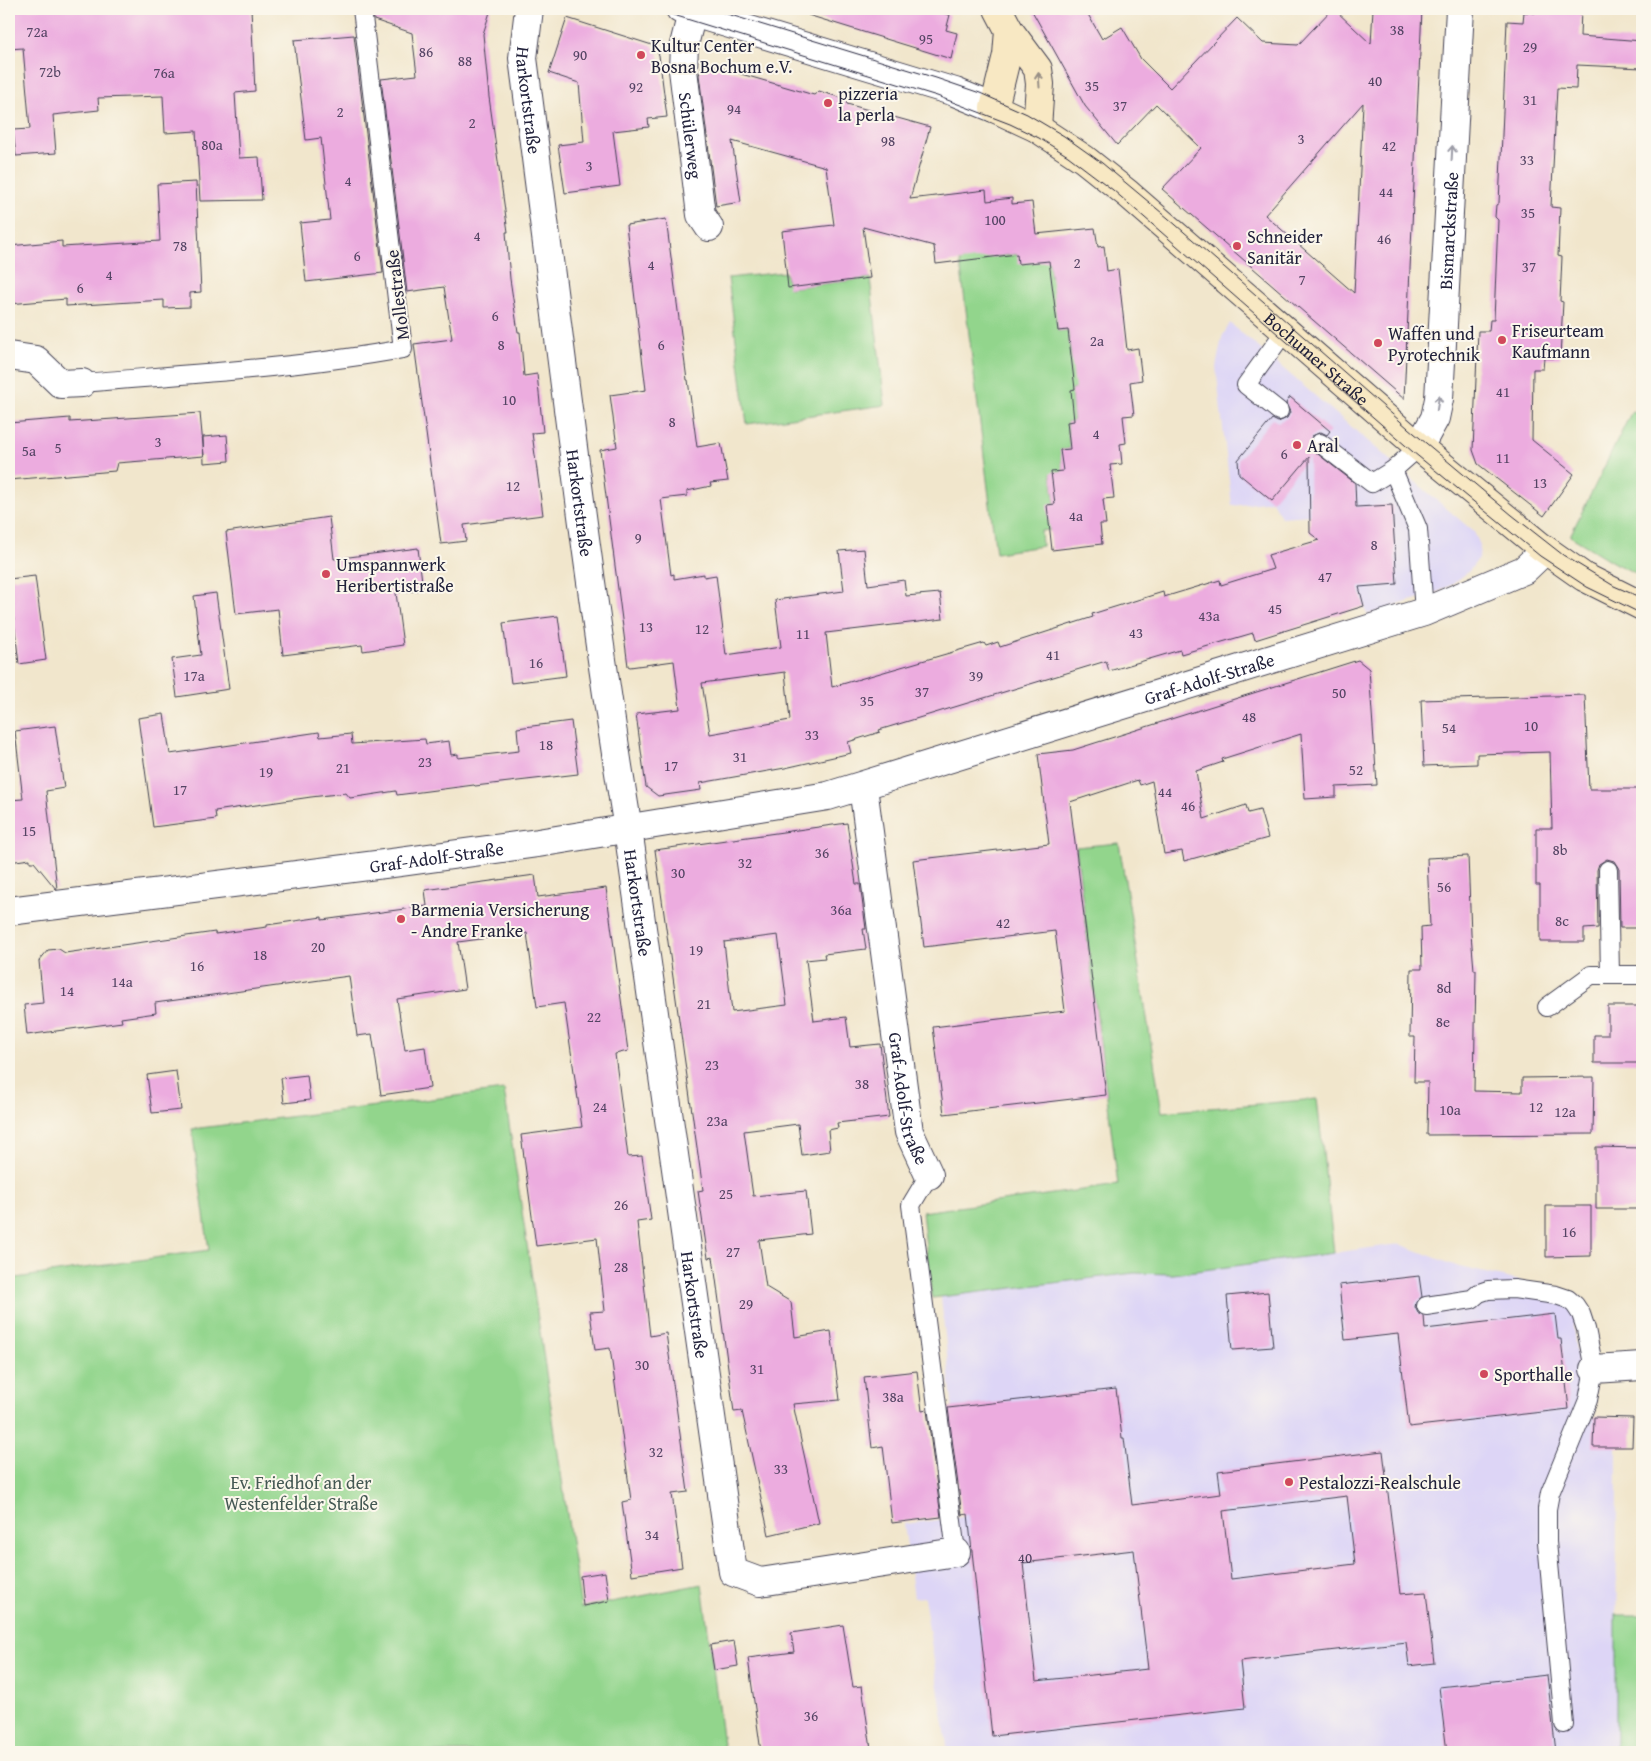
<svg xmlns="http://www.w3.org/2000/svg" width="1651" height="1761" font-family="'Gentium Book Plus',serif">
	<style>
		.built { fill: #ddd5f6 }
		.green { fill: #92d58c; stroke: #5a7c64 }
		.building { fill: #ecacdf; fill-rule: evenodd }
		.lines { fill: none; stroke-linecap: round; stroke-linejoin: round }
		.service-casing { stroke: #413f51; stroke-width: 20 }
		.minor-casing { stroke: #413f51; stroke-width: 30 }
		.tertiary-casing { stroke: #413f51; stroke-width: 30 }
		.secondary-casing { stroke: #413f51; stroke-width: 30 }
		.service { stroke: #fff; stroke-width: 18 }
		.minor { stroke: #fff; stroke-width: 28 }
		.tertiary { stroke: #fff; stroke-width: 28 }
		.secondary { stroke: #f8e8c3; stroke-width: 28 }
		.tram { stroke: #22223b; stroke-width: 1 }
		.oneway { stroke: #988f86 }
		.oneway2 { stroke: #9c9ca7 }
		.poi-dot { fill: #d1495b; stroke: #fbf7ec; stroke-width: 2 }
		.labels { text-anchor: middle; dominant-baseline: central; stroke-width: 4; stroke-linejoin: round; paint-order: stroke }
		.number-label { font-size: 15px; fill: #544464 }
		.poi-label { font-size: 18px; fill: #22223b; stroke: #fbf7ec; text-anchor: start }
		.street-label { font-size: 18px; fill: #22223b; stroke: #fbf7ec }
		.park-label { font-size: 18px; fill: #445853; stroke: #fbf7ec }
	</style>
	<rect width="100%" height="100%" fill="#fbf7ec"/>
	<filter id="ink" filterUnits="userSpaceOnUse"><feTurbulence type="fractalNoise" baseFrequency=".02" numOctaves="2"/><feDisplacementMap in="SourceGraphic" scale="10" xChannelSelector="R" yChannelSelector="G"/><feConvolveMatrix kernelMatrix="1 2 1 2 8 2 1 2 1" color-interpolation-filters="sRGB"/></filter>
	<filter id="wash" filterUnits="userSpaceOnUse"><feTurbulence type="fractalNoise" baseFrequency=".0096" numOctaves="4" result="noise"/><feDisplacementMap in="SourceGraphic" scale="20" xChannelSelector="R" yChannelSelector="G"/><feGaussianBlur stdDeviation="1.12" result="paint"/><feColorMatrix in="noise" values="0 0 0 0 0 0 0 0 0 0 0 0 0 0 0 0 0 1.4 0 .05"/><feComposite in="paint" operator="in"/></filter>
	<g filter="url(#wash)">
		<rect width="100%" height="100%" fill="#f1e6cc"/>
		<!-- built -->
		<g class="built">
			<polygon points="1230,323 1474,532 1480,545 1479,558 1469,571 1453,584 1438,592 1367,615 1359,587 1310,515 1281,517 1272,501 1232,506 1216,367 1222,337"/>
			<polygon points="1400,1244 1459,1267 1569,1292 1585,1302 1573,1326 1579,1381 1580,1417 1594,1417 1594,1447 1617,1447 1616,1752 948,1752 924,1597 914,1598 904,1524 964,1517 941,1297 1134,1273 1173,1274"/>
		</g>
		<!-- green -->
		<g class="green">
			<polygon points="992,250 993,257 1017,254 1048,254 1051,278 1059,278 1058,331 1068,330 1071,357 1082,388 1071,390 1074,421 1067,422 1070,449 1061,450 1063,471 1051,473 1055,504 1050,530 1041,531 1042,546 996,553 960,261"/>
			<polygon points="785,272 789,288 870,278 885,405 747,424 728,278"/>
			<polygon points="1632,411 1642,414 1642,576 1616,564 1570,536"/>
			<polygon points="1119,843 1162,1112 1317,1099 1334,1253 1173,1274 1134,1273 932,1298 922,1212 1118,1185 1076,847"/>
			<polygon points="504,1090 581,1608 702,1584 724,1752 9,1752 9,1279 209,1250 192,1129"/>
			<rect x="1616" y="1615" width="26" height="137"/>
		</g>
		<g id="blocks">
			<!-- building -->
			<g class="building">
				<polygon points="9,9 251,9 255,91 235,93 239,158 259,157 262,200 200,201 196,131 165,133 163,96 98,98 99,110 53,115 56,153 16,156 13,130 30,129 23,48 9,49"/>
				<polygon points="373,9 491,9 483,34 489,97 508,232 506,232 510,279 518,332 520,332 524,376 537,374 543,432 532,433 543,515 464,525 466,541 441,544 414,344 452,339 444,287 407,292 381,79 417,75 412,33 374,20"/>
				<polygon points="809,9 926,9 950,15 946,30 957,33 951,59 808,15"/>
				<path d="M1031,9H1085L1102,39L1122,27L1141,59L1170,88L1237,18L1263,43L1298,45L1332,9H1334L1371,44L1373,9H1422L1404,399L1162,189L1201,148L1156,104L1117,145L1085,106ZM1363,103L1358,213L1354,293L1265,215Z"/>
				<polygon points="1536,9 1581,9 1580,36 1642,41 1642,68 1577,65 1576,89 1557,88 1551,207 1560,208 1558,256 1562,257 1560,301 1563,302 1560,358 1544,358 1543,369 1533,369 1532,440 1574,474 1544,516 1478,464 1473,450 1478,331 1489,331 1490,320 1494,320 1498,220 1495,217 1496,205 1499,203 1507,21 1523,22 1524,12 1535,13"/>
				<polygon points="567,18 652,45 659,55 667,117 648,119 649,127 613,131 620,186 565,193 558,145 584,142 579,83 549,73"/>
				<polygon points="354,35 383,273 306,282 300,223 330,220 321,138 306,140 294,40"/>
				<polygon points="703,63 814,95 819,91 845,99 847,104 930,127 910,199 986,190 987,201 1012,198 1012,204 1032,202 1036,234 1095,228 1098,247 1104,246 1107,271 1118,269 1127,350 1138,348 1142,380 1130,382 1134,415 1123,416 1126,443 1120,444 1122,464 1110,465 1114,498 1103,499 1106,524 1100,524 1102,544 1052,550 1047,505 1055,504 1051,472 1063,471 1060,450 1070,449 1067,422 1074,421 1071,390 1075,389 1068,330 1058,331 1049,261 1018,264 1017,254 936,264 934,246 863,227 870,278 788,288 782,231 834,225 826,167 732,141 741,202 716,206 699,75"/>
				<polygon points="196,182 201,292 190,293 190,307 164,308 164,300 66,306 66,299 9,304 9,246 62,241 62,247 160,241 157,184"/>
				<path d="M666,219L687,380H688L697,447L721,443L728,481L710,483L711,486L687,491V496L661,499L671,575L674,574V579L704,574V577L716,575L726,655L781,647L775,600L844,591L839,551L864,549L868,585L904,580L906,596L940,593L943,619L826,633L832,687L984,643L986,646L998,642L1000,647L1093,617L1092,614L1163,592L1164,597L1220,580L1221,585L1273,569L1268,555L1319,540L1310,533L1309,457L1272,501L1239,474L1238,460L1272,419L1278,422L1287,418L1290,412L1286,403L1290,397L1330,431L1327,435L1321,432L1312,436L1310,441V447L1314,451L1355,483L1356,507L1392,505L1397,584L1359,587L1364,606L1255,640L1253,633L1181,654L1180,650L1109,671L1106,661L879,730L880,732L848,742L851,753L785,768L700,783L701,790L658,796L646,787L636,714L680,709L674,661L630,667L628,666L600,450L617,447L610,395L646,390L626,225ZM785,672L790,720L710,734L702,683Z"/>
				<polygon points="200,413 204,456 117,463 115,471 9,480 9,423 70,418 70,422"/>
				<polygon points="227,435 229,461 204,463 203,437"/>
				<polygon points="329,517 334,559 418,548 423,590 396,593 403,645 363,651 362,645 283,655 278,609 236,614 226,532"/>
				<polygon points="35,576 46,660 19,664 9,579"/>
				<polygon points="216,593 229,689 177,697 172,659 201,655 194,596"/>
				<polygon points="558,616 566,676 511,683 503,623"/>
				<polygon points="1358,660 1369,669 1377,785 1336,787 1336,797 1305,799 1301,734 1222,759 1223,762 1196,771 1204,819 1246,805 1248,813 1260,810 1268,838 1184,861 1182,851 1164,854 1152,781 1140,785 1138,780 1070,802 1106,1095 944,1114 933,1027 1065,1011 1055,931 924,947 913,860 1049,844 1038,754 1073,750"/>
				<polygon points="1585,695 1589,789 1642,789 1642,928 1620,928 1619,869 1614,861 1607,859 1599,864 1597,870 1598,928 1584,929 1584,942 1540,942 1540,885 1536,885 1536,828 1552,828 1550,752 1477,754 1477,764 1424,766 1421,700"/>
				<polygon points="164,714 170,754 319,732 320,737 351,734 352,744 425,739 426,744 449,741 451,755 458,754 458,758 519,751 517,728 571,721 578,774 475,786 474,785 397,795 396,791 350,798 346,793 311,797 215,811 216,819 153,827 138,718"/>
				<polygon points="55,726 64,788 46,791 57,889 56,889 34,862 30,862 30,859 9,862 9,800 23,799 15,731"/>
				<path d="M847,823L856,884H860L866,929H863L866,949L824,954L825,958L806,960L814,1021L846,1017L850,1047L880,1044L889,1117L837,1123L838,1128L828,1130L830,1151L802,1155L798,1124L744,1131L753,1196L806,1191L811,1234L759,1240L766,1287L791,1302L795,1337L831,1331L840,1400L793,1404L819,1523L769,1535L742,1411L734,1412L713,1257L708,1258L698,1191L703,1190L655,850ZM778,935L787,1005L732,1012L724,942Z"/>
				<polygon points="1468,856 1471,934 1474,970 1476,970 1474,1091 1522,1092 1522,1078 1594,1077 1593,1134 1427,1135 1428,1082 1414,1082 1415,1037 1410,1037 1411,969 1422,969 1421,927 1430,926 1427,858"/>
				<polygon points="535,875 538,897 606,888 628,1051 615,1054 628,1157 642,1156 651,1220 637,1222 650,1336 666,1333 688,1492 672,1494 682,1567 632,1575 622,1502 631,1500 610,1348 595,1350 590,1312 605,1311 597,1238 536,1246 521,1135 582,1127 564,1003 537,1007 527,933 458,942 465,989 397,999 405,1050 425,1047 430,1088 381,1095 372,1034 357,1036 349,976 155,1003 156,1013 121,1018 122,1022 27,1035 24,1005 43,1003 39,961 48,950 59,949 65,953 215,932 215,934 267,927 267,925 322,917 322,920 427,906 425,890"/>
				<polygon points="1608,1006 1642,1006 1642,1063 1594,1063 1594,1035 1608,1035"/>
				<polygon points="176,1071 181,1110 152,1113 147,1075"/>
				<polygon points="307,1075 310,1100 284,1103 281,1078"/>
				<polygon points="1596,1147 1642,1148 1642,1209 1596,1209"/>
				<polygon points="1546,1206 1591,1206 1591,1256 1546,1257"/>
				<polygon points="1419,1276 1422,1297 1416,1302 1415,1307 1418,1313 1424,1316 1425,1329 1555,1314 1558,1339 1561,1339 1569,1409 1409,1427 1398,1334 1345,1340 1339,1285"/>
				<polygon points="1268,1292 1273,1347 1232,1350 1227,1296"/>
				<polygon points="917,1371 922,1411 927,1410 941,1517 892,1523 883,1446 872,1448 864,1377"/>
				<path d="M1116,1389L1122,1438H1124L1132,1505L1221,1494L1218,1471L1383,1451L1400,1594L1426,1592L1434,1663L1409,1666L1406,1642L1240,1661L1245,1708L992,1736L968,1514L962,1515L948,1408ZM1347,1496L1355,1564L1231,1579L1223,1511ZM1134,1550L1148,1669L1036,1681L1023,1563Z"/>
				<polygon points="1594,1417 1633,1418 1632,1447 1593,1447"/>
				<polygon points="605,1572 609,1601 583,1606 580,1576"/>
				<polygon points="843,1625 853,1687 862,1686 871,1749 850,1752 761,1752 748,1658 794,1652 791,1633"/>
				<polygon points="734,1641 738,1666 714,1670 710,1645"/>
				<polygon points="1547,1675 1556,1752 1447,1752 1439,1687"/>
			</g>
		</g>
	</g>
	<g filter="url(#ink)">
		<use href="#blocks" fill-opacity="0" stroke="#413f51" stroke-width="1"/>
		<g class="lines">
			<!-- service casing -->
			<g class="service-casing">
				<g id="service">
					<path d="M82,383C189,374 297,368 403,349L362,9"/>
					<polyline points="1279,411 1246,385 1285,331"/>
					<polyline points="1320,443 1372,483 1393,470 1419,447"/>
					<polyline points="1393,470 1418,529 1424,612"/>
					<polyline points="1608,870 1610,975"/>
					<polyline points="1547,1007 1591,975 1642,975"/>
					<polyline points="929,1175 911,1205 956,1552"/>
					<polyline points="1426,1306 1472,1299 1479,1293 1488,1290 1514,1289 1556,1295 1568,1299 1575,1305 1581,1314 1586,1329 1594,1369 1588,1400 1550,1493 1547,1509 1547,1542 1564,1724"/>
				</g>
			</g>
			<!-- minor casing -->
			<g class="minor-casing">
				<g id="minor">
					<path id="s1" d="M529,9L523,58C557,315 586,573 628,829L733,1572L760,1582L956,1552"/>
					<path id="s2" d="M692,13L684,45L683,70L701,215L709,227"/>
					<polyline points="9,356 36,360 61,384 82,383"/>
					<path id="s3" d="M1419,447L1435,418L1439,399L1460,9"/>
					<path id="s4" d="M863,787L909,1132L929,1175"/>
					<path id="s5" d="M9,911L400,862L538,843L828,796L1424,612L1524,570L1545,550"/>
					<polyline points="1594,1369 1642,1366"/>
				</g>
			</g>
			<!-- tertiary casing -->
			<g class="tertiary-casing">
				<polyline id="tertiary" points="680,9 955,92 994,108"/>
			</g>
			<!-- secondary casing -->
			<g class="secondary-casing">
				<g id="secondary">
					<polyline points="998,9 1009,30 1038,69 1040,84 1037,128"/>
					<path id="s6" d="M1009,30L1007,55L994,108L1037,128L1084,159L1128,194L1419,447L1540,546L1584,577L1642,606"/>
				</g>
			</g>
			<!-- service -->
			<use href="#service" class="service"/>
			<!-- minor -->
			<use href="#minor" class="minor"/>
			<!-- tertiary -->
			<use href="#tertiary" class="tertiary"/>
			<!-- secondary -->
			<use href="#secondary" class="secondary"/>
			<!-- tram -->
			<g class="tram">
				<polyline points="654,9 937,96 1010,124 1039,138 1068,156 1113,190 1413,452 1540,556 1587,587 1642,614"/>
				<polyline points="711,9 936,78 980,93 1027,114 1064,136 1102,163 1168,218 1408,428 1512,515 1563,555 1614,586 1642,598"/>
			</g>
		</g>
		<!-- one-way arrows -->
		<defs><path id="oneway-shaft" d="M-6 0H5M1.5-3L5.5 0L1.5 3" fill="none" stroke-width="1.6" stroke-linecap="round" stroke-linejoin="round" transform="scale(1.25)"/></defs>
		<use class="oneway" href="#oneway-shaft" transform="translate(1039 80) rotate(-94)"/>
		<g class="oneway2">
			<use href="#oneway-shaft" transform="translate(1452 153) rotate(-87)"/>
			<use href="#oneway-shaft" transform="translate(1438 403) rotate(-81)"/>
		</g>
	</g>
	<!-- markers -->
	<g class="poi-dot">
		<circle cx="641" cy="55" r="5"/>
		<circle cx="828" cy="103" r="5"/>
		<circle cx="1237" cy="246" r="5"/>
		<circle cx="1502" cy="340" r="5"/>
		<circle cx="1378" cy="343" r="5"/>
		<circle cx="1297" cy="445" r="5"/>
		<circle cx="326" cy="574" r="5"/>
		<circle cx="401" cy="919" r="5"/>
		<circle cx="1484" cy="1374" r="5"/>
		<circle cx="1289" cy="1482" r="5"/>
	</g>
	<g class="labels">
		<!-- number labels -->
		<g class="number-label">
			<text x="1397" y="29">38</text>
			<text x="37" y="31">72a</text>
			<text x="926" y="38">95</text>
			<text x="1530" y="46">29</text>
			<text x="426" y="51">86</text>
			<text x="580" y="54">90</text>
			<text x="465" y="60">88</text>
			<text x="50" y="71">72b</text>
			<text x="164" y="72">76a</text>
			<text x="1375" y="80">40</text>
			<text x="1092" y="85">35</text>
			<text x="636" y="86">92</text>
			<text x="1530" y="99">31</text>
			<text x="1120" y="105">37</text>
			<text x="734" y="108">94</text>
			<text x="340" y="111">2</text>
			<text x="472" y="122">2</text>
			<text x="1301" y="138">3</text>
			<text x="888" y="140">98</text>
			<text x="212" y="144">80a</text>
			<text x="1389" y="145">42</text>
			<text x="1527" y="159">33</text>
			<text x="589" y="165">3</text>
			<text x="348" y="180">4</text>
			<text x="1386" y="191">44</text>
			<text x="1528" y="212">35</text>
			<text x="995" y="219">100</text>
			<text x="477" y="235">4</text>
			<text x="1384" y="238">46</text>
			<text x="180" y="245">78</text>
			<text x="357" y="255">6</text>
			<text x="1077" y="262">2</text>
			<text x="651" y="264">4</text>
			<text x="1529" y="266">37</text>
			<text x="109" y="274">4</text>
			<text x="1302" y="279">7</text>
			<text x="80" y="287">6</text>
			<text x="495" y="315">6</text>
			<text x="1097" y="340">2a</text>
			<text x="501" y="344">8</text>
			<text x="661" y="344">6</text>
			<text x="1503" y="391">41</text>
			<text x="509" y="399">10</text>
			<text x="672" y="421">8</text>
			<text x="1096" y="433">4</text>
			<text x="158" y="441">3</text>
			<text x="58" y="447">5</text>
			<text x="29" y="450">5a</text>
			<text x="1284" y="453">6</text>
			<text x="1503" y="457">11</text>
			<text x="1540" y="482">13</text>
			<text x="513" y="485">12</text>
			<text x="1076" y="515">4a</text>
			<text x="638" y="537">9</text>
			<text x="1374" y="544">8</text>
			<text x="1325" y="576">47</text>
			<text x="1275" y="608">45</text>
			<text x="1209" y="615">43a</text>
			<text x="646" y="626">13</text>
			<text x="702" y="628">12</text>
			<text x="1136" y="632">43</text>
			<text x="803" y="633">11</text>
			<text x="1053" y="654">41</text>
			<text x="536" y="662">16</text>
			<text x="194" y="675">17a</text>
			<text x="976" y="675">39</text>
			<text x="922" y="691">37</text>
			<text x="1339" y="692">50</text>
			<text x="867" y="700">35</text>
			<text x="1249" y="716">48</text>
			<text x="1531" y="725">10</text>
			<text x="1449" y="727">54</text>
			<text x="812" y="734">33</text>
			<text x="546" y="744">18</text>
			<text x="740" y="756">31</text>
			<text x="425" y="761">23</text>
			<text x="671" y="765">17</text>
			<text x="343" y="767">21</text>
			<text x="1356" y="769">52</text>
			<text x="266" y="771">19</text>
			<text x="180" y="789">17</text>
			<text x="1165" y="791">44</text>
			<text x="1188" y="805">46</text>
			<text x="29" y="830">15</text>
			<text x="1560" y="849">8b</text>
			<text x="822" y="852">36</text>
			<text x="745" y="862">32</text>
			<text x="678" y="872">30</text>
			<text x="1444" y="886">56</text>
			<text x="841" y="909">36a</text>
			<text x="1562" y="920">8c</text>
			<text x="1003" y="922">42</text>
			<text x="318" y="946">20</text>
			<text x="696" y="949">19</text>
			<text x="260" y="954">18</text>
			<text x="197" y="965">16</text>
			<text x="122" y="981">14a</text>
			<text x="1444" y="987">8d</text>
			<text x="67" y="990">14</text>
			<text x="704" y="1003">21</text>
			<text x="594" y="1016">22</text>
			<text x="1443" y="1021">8e</text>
			<text x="712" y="1064">23</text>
			<text x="862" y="1083">38</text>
			<text x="600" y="1106">24</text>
			<text x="1536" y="1106">12</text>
			<text x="1450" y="1109">10a</text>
			<text x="1565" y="1111">12a</text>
			<text x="717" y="1120">23a</text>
			<text x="726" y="1193">25</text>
			<text x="621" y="1204">26</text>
			<text x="1569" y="1231">16</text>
			<text x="733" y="1251">27</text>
			<text x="621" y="1266">28</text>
			<text x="746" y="1303">29</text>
			<text x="642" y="1364">30</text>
			<text x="757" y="1368">31</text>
			<text x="893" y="1396">38a</text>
			<text x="656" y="1451">32</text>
			<text x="781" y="1468">33</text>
			<text x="652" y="1534">34</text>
			<text x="1025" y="1557">40</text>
			<text x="811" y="1715">36</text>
		</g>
		<!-- poi labels -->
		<g class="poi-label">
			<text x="651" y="45">Kultur Center<tspan x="651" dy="21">Bosna Bochum e.V.</tspan></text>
			<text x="838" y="93">pizzeria<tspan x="838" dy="21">la perla</tspan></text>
			<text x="1247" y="236">Schneider<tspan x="1247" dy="21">Sanitär</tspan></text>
			<text x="1512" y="330">Friseurteam<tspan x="1512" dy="21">Kaufmann</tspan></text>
			<text x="1388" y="333">Waffen und<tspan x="1388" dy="21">Pyrotechnik</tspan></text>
			<text x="1307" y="445">Aral</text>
			<text x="336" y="564">Umspannwerk<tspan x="336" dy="21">Heribertistraße</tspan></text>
			<text x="411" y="909">Barmenia Versicherung<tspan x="411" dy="21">- Andre Franke</tspan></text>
			<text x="1494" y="1374">Sporthalle</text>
			<text x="1299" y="1482">Pestalozzi-Realschule</text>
		</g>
		<!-- street labels -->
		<g class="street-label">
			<text stroke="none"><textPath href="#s1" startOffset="92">Harkortstraße</textPath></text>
			<text stroke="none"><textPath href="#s2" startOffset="124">Schülerweg</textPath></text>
			<text stroke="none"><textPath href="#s3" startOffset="221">Bismarckstraße</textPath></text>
			<text transform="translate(397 295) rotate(-97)">Mollestraße</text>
			<text stroke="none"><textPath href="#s6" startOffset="490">Bochumer Straße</textPath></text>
			<text stroke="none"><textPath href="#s1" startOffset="498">Harkortstraße</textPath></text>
			<text stroke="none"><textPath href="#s5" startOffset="1226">Graf-Adolf-Straße</textPath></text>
			<text stroke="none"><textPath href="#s5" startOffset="431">Graf-Adolf-Straße</textPath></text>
			<text stroke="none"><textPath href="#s1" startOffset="902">Harkortstraße</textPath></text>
			<text stroke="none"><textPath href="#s4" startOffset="315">Graf-Adolf-Straße</textPath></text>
			<text stroke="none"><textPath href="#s1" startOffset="1308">Harkortstraße</textPath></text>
		</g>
		<!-- park labels -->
		<g class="park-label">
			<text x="301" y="1482">Ev. Friedhof an der<tspan x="301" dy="21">Westenfelder Straße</tspan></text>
		</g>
	</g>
	<!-- margin -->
	<rect width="1651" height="1761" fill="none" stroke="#fbf7ec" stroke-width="30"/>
</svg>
